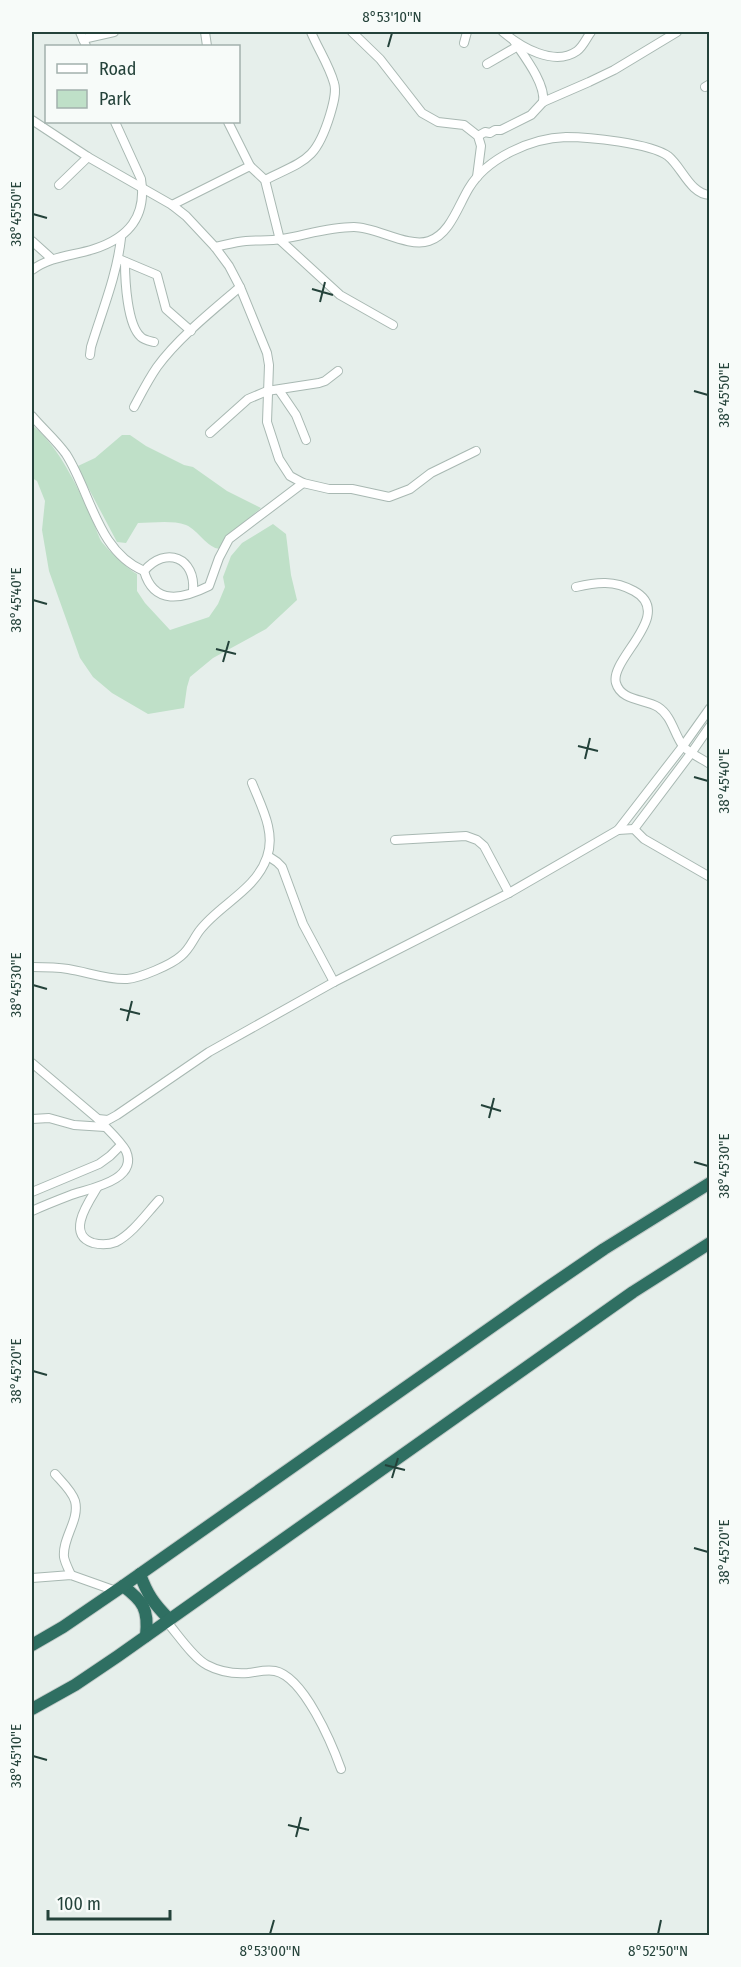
<svg xmlns="http://www.w3.org/2000/svg" width="741" height="1967" font-family="'Fira Sans Condensed',sans-serif">
	<style>
		.green { fill: #bfe0c8 }
		.lines { fill: none; stroke-linecap: round; stroke-linejoin: round }
		.minor-casing { stroke: #a8b8b2; stroke-width: 10 }
		.highway-casing { stroke: #c2cac8; stroke-width: 14 }
		.minor { stroke: #fff; stroke-width: 8 }
		.highway { stroke: #2f6f62; stroke-width: 12 }
		.ticks { fill: none; stroke: #24423a; stroke-width: 2 }
		.neatline { fill: none; stroke: #24423a; stroke-width: 2 }
		.ticks-label { font-size: 15px; text-anchor: middle; fill: #24423a }
	</style>
	<rect width="100%" height="100%" fill="#e6efeb"/>
	<!-- green -->
	<g class="green">
		<path d="M32,425C57,445 72,477 86,505C92,516 95,528 100,539C104,547 129,570 137,574V591L145,603L170,630L209,617L218,604L225,587L223,577L231,556L242,543L273,524L286,534L291,575L297,600L266,629L213,658L190,677L187,687L184,708L148,714L112,693L93,677L80,658L49,571L42,530L45,501L37,481L32,478Z"/>
		<path d="M122,435H130L146,446L184,465L193,467L227,491L261,508L232,532L220,549C207,548 198,530 186,525C172,520 152,523 138,523L126,543L117,542L82,476L78,466L95,458Z"/>
	</g>
	<g class="lines">
		<!-- minor casing -->
		<g class="minor-casing">
			<g id="minor">
				<polyline points="80,32 86,46"/>
				<polyline points="205,32 207,46"/>
				<polyline points="352,32 380,59 422,113 438,122 464,125 478,136 481,146 477,177"/>
				<path d="M503,32C521,47 554,67 577,51C583,47 587,37 591,32"/>
				<polyline points="83,39 114,32"/>
				<path d="M514,41C524,56 546,84 543,102"/>
				<polyline points="464,43 467,32"/>
				<polyline points="487,64 518,46"/>
				<polyline points="705,87 710,84"/>
				<polyline points="32,120 88,157 172,205 186,216 215,247 229,266 240,287 267,353 269,365 267,422 279,459 290,476 303,483 329,489 352,489 389,497 410,489 431,473 476,451"/>
				<polyline points="478,136 485,132 490,133 495,130 501,130 531,115 543,102 589,82 614,70 677,32"/>
				<polyline points="250,166 265,180 280,240 340,295 393,325"/>
				<path d="M265,180C305,160 316,161 330,115C333,105 337,92 334,83C329,65 318,49 311,32"/>
				<polyline points="59,185 88,157"/>
				<polyline points="172,205 250,166 228,122"/>
				<polyline points="32,241 52,259"/>
				<path d="M215,247C225,245 235,242 246,241C258,240 270,241 282,239C306,235 329,227 354,227C376,227 408,248 429,241C450,234 458,206 469,188C487,158 531,138 566,137C589,137 650,143 668,156C682,167 690,194 710,195"/>
				<polyline points="119,259 157,275 166,309 191,331"/>
				<path d="M125,262C125,280 127,325 141,337C144,340 150,341 154,342"/>
				<path d="M32,270C51,256 72,256 94,249C128,238 147,217 141,179L115,122"/>
				<path d="M90,355L91,347C102,311 117,275 121,238"/>
				<polyline points="279,390 296,415 306,440"/>
				<path d="M134,407C141,394 148,380 157,367C177,339 213,310 240,287"/>
				<path d="M32,416C43,429 56,440 66,454C91,493 97,551 144,571"/>
				<polyline points="210,433 248,399 267,391 319,383 325,381 338,371"/>
				<path d="M144,571C154,606 183,599 209,586L219,558L229,539L303,483"/>
				<path d="M144,571C166,545 196,558 193,591"/>
				<path d="M576,587C597,582 614,580 634,591C676,614 609,659 616,683C621,701 645,699 658,707C672,716 674,734 683,746C689,753 702,759 710,764"/>
				<polyline points="634,829 692,752 710,726"/>
				<polyline points="618,830 634,829 644,839 710,877"/>
				<polyline points="395,840 466,836 477,840 484,846 509,893"/>
				<polyline points="268,856 277,862 282,867 303,924 334,982"/>
				<path d="M32,967C44,967 56,967 68,969C87,972 108,980 127,979C140,978 171,965 181,956C190,949 193,939 200,930C220,904 256,890 267,857C276,832 261,806 252,783"/>
				<polyline points="32,1063 98,1119 108,1120 117,1115 209,1052 334,982 509,893 618,830 683,746 710,708"/>
				<polyline points="32,1119 49,1118 74,1125 105,1127"/>
				<path d="M97,1188C88,1203 66,1234 93,1243C101,1245 108,1245 116,1242C133,1233 146,1214 159,1200"/>
				<polyline points="32,1192 99,1164 110,1156 121,1145"/>
				<path d="M32,1211C45,1205 58,1200 71,1195C87,1189 139,1181 126,1151C120,1140 107,1129 98,1119"/>
				<path d="M55,1474C62,1482 72,1491 75,1501C80,1520 62,1538 64,1557C65,1563 69,1570 71,1575"/>
				<polyline points="32,1578 71,1575 116,1591"/>
				<path d="M166,1621C177,1633 193,1658 207,1665C220,1672 233,1674 248,1673C257,1672 266,1669 275,1671C304,1677 332,1744 341,1769"/>
			</g>
		</g>
		<!-- highway casing -->
		<g class="highway-casing">
			<g id="highway">
				<path d="M140,1574C147,1594 154,1604 169,1619"/>
				<path d="M123,1586C143,1601 149,1609 146,1636"/>
				<polyline points="32,1645 63,1627 123,1586 547,1288 604,1249 710,1183"/>
				<polyline points="32,1709 75,1685 118,1656 633,1292 710,1243"/>
			</g>
		</g>
		<!-- minor -->
		<use href="#minor" class="minor"/>
		<!-- highway -->
		<use href="#highway" class="highway"/>
	</g>
	<!-- ticks -->
	<path class="ticks" d="M388,47L392,33M33,214L47,218M312,289L333,295M320,302L325,282M694,391L708,395M33,600L47,604M216,649L236,654M223,662L229,641M578,746L598,751M585,759L590,738M694,777L708,781M33,985L47,989M120,1009L140,1014M127,1021L132,1001M481,1105L501,1111M489,1118L494,1098M694,1162L708,1166M33,1371L47,1375M385,1465L405,1470M392,1478L398,1458M694,1548L708,1552M33,1756L47,1760M288,1825L309,1830M296,1837L301,1817M270,1934L274,1920M658,1934L661,1920"/>
	<!-- border -->
	<rect width="741" height="1967" fill="none" stroke="#f7fbf9" stroke-width="66"/>
	<!-- legend -->
	<rect x="45" y="45" width="195" height="78" fill="#f7fbf9" stroke="#a3b1ad" stroke-width="1.5"/>
	<rect x="57" y="64" width="30" height="9" fill="#ffffff" stroke="#a3b1ad" stroke-width="1.5"/>
	<text x="99" y="75" font-size="18" fill="#24423a">Road</text>
	<rect x="57" y="90" width="30" height="18" fill="#bfe0c8" stroke="#a3b1ad" stroke-width="1.5"/>
	<text x="99" y="105" font-size="18" fill="#24423a">Park</text>
	<!-- scale -->
	<path d="M48 1910v9h122v-9" fill="none" stroke="#24423a" stroke-width="3"/>
	<text x="57" y="1910" font-size="18" fill="#24423a" stroke="#f7fbf9" stroke-width="4.5" paint-order="stroke">100 m</text>
	<rect x="33" y="33" width="675" height="1901" class="neatline"/>
	<g class="ticks-label">
		<text x="392" y="22">8°53'10"N</text>
		<text transform="translate(16 214) rotate(-90)" y="5">38°45'50"E</text>
		<text transform="translate(724 395) rotate(-90)" y="5">38°45'50"E</text>
		<text transform="translate(16 600) rotate(-90)" y="5">38°45'40"E</text>
		<text transform="translate(724 781) rotate(-90)" y="5">38°45'40"E</text>
		<text transform="translate(16 985) rotate(-90)" y="5">38°45'30"E</text>
		<text transform="translate(724 1166) rotate(-90)" y="5">38°45'30"E</text>
		<text transform="translate(16 1371) rotate(-90)" y="5">38°45'20"E</text>
		<text transform="translate(724 1552) rotate(-90)" y="5">38°45'20"E</text>
		<text transform="translate(16 1756) rotate(-90)" y="5">38°45'10"E</text>
		<text x="270" y="1956">8°53'00"N</text>
		<text x="658" y="1956">8°52'50"N</text>
	</g>
</svg>
